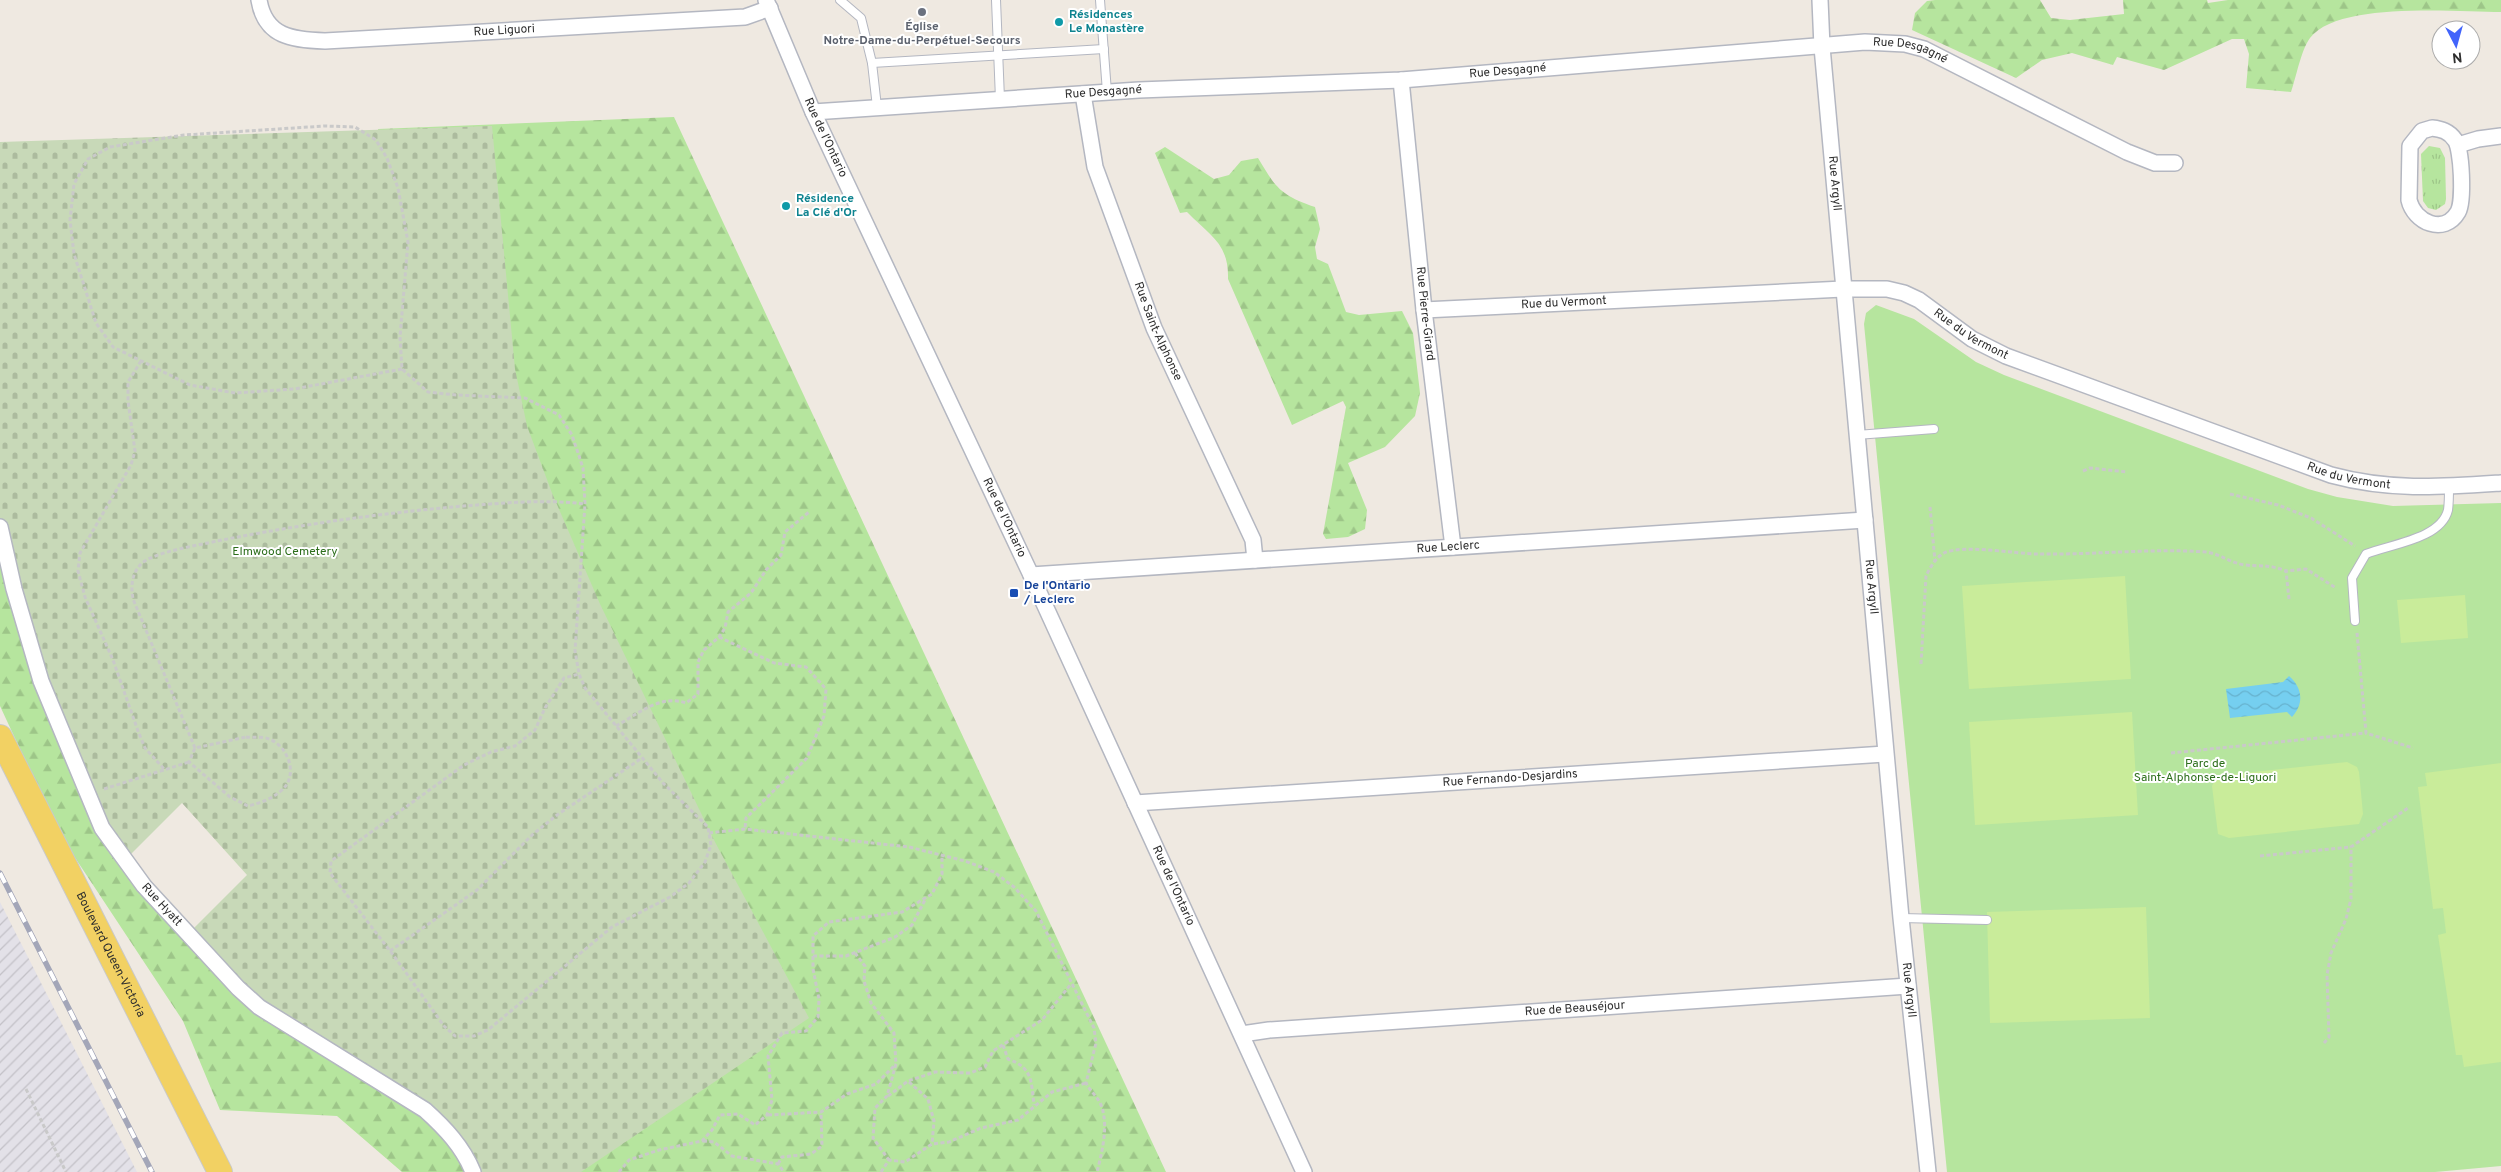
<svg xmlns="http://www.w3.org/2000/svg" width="2501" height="1172" font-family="Overpass,sans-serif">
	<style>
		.industrial { fill: url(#industrial-furrows) }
		.grass { fill: url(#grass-tufts) }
		.forest { fill: url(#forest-firs) }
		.cemetery { fill: url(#cemetery-stones) }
		.park { fill: #b6e59e }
		.pitch { fill: #c9ec9a }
		.water { fill: url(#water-waves) }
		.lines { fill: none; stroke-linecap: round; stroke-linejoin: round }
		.lane-casing { stroke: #b4b7c1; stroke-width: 10 }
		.street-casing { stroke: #b4b7c1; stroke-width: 18 }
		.primary-casing { stroke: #c9c9c9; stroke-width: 26 }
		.path { stroke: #c9c9c9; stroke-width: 3; stroke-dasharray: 4 2.5; stroke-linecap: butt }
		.lane { stroke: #fff; stroke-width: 8 }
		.street { stroke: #fff; stroke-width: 15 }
		.primary { stroke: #f2d163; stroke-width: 24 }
		.rail-casing { stroke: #a3a6b8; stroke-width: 5.5 }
		.rail { stroke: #fff; stroke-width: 4; stroke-dasharray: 11; stroke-linecap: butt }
		.worship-dot { fill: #6b7280; stroke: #fff; stroke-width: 2 }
		.culture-dot { fill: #0f9aa8; stroke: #fff; stroke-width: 2 }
		.transit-dot { fill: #1a4fb4; stroke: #fff; stroke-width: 2 }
		.labels { text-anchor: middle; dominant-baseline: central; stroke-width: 4; stroke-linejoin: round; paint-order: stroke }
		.culture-label { font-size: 12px; font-weight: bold; fill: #0d838f; stroke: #fff; text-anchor: start }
		.worship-label { font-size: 12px; font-weight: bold; fill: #5b616d; stroke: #fff }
		.street-label { font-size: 12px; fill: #2e2e2e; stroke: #fff }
		.park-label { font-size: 12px; fill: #2c6e1b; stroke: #fff }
		.transit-label { font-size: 12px; font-weight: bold; fill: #164399; stroke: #fff; text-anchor: start }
	</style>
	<defs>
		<pattern id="industrial-furrows" width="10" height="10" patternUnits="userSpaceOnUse" patternTransform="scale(1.25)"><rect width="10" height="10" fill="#e3e1e8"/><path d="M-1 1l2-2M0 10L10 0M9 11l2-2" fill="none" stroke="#c3c1c7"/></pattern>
		<pattern id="grass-tufts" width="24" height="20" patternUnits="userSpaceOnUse" patternTransform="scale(1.25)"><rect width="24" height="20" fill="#b6e59e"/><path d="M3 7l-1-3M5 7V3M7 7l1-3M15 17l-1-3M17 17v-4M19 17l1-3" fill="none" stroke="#9dc588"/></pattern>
		<pattern id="forest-firs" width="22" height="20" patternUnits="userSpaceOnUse" patternTransform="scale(1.25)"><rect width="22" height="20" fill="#b6e59e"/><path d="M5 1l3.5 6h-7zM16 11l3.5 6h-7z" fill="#9dc588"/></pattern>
		<pattern id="cemetery-stones" width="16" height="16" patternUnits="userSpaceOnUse" patternTransform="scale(1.25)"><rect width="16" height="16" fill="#c8d9b8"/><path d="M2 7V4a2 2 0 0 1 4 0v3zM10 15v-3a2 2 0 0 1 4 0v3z" fill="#acbb9e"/></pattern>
		<pattern id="water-waves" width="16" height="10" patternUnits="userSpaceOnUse" patternTransform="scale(1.25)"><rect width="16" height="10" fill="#75cff0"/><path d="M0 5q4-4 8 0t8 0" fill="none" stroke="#66b2ce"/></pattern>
	</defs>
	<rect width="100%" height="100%" fill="#efe9e1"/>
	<!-- industrial -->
	<polygon class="industrial" points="0,902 137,1172 0,1172"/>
	<!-- grass -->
	<polygon class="grass" points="2429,146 2440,148 2445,158 2446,199 2445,204 2436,210 2428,208 2423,201 2421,154"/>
	<!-- forest -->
	<g class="forest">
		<path d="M1935,0H2040L2051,18L2070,20L2124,14L2123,0H2207L2208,3L2228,0H2501V12C2457,12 2338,1 2310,38C2301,50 2296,78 2291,92L2246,88L2249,54L2244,39H2232L2164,70L2117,57L2113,65L2072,53L2042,60L2016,78L1912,30L1915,13L1927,1Z"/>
		<polygon points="674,117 1166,1172 557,1172 378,129"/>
		<path d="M1165,147L1214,179L1229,175L1241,161L1258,158C1276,188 1280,195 1315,207L1320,229L1315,247L1317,259L1328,264L1346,312L1359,315L1402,311L1413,333L1420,393L1415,416L1385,447L1348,463L1367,510L1365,529L1348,537L1326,539L1323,534L1346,407L1343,401L1292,425L1228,279C1229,243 1210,236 1187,212L1180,213L1155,153Z"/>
		<polygon points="0,527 102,828 237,988 517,1172 402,1172 337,1116 220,1110 183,1021 60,835 0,706"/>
	</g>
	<!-- cemetery -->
	<polygon class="cemetery" points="492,126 515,369 527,426 552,493 600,604 715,842 809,1018 581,1172 473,1172 443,1126 290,1027 188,934 247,875 182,803 124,861 41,681 0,527 0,142"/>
	<!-- park -->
	<polygon class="park" points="1876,305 1914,319 1976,362 2004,375 2308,489 2337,497 2393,506 2501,503 2501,1166 2435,1172 1947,1172 1864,324 1866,313"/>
	<!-- pitch -->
	<g class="pitch">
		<polygon points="2125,576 2131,679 1969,689 1962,586"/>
		<polygon points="2465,595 2468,638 2401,643 2397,600"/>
		<polygon points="2132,712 2138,815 1975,825 1969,722"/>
		<polygon points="2347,762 2357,767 2359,772 2363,814 2359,824 2229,838 2218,834 2212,786 2217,776"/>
		<polygon points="2501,763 2501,1062 2464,1067 2462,1055 2456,1055 2438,935 2446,933 2443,908 2433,909 2418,787 2427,786 2425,773"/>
		<polygon points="2146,907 2150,1018 1990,1023 1987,912"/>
	</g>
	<!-- water -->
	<path class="water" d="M2289,676C2303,688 2304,704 2292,717L2287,712L2230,718L2226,689L2283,682Z"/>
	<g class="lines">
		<!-- lane casing -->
		<g class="lane-casing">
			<g id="lane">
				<polyline points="840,0 861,18 872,63"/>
				<polyline points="996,0 1000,99"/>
				<polyline points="1100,0 1107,92"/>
				<polyline points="877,107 872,63 1104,49"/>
				<polyline points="1857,435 1934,429"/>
				<path d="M2355,621L2352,578L2366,554C2391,544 2441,539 2448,510C2449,503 2449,494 2449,487"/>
				<polyline points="1901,918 1987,920"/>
			</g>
		</g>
		<!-- street casing -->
		<g class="street-casing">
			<g id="street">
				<path id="s1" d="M259,0C265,37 293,40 325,41L745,17L770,8"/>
				<path id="s2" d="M766,0L813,112L1031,575L1304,1172"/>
				<path id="s3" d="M1820,0L1822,47L1901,918L1928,1172"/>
				<path id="s4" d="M1401,80L1424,310L1453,547"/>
				<path id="s5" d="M1083,94L1095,167L1154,328L1253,540L1255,560"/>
				<path id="s6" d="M813,112L1139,90L1401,80L1865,42L1905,44L1924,49L2127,152L2155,163H2175"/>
				<path d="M2432,128C2441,129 2449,131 2455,140C2462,149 2464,201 2458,212C2444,236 2414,222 2409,200L2410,146L2422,131Z"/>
				<polyline points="2458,145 2478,139 2501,136"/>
				<path id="s7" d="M1424,310L1843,289H1887L1904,293L1919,300L1972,339L2006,356L2331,475C2390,491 2441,487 2501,483"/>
				<path id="s8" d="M0,527L14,589L41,681L102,828L144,886L238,988L259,1007L425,1110C445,1128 463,1147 473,1172"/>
				<path id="s9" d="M1031,575L1865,520"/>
				<path id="s10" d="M1135,803L1885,754"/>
				<path id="s11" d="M1242,1034L1269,1030L1908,986"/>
			</g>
		</g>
		<!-- primary casing -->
		<g class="primary-casing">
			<g id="primary">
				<path id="s12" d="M0,737L220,1172"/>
			</g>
		</g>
		<!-- path -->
		<g class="path">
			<polyline points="141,361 128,382 128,401 135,451 131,465 80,553 78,571 85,597 113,660 138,731 145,748 165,770"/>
			<polyline points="402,369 294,389 235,393 190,385 113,347 96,323 74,254 70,220 74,184 88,159 110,147 184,135 325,126 355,127 376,140 387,158 398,188 408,242 400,337 402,369 428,392 456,395 525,398 559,415 572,435 583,468 585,504 575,651 579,674 585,688 663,783 708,827 711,845 705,862 689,883 670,897 612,927 488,1030 474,1036 455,1036 444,1026 394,956 330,873 331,861 464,765 491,752 515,746 535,730 545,708 564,678 579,674"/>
			<polyline points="2083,471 2090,468 2127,472"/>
			<polyline points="2230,494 2278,505 2311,518 2355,546"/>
			<polyline points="1930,507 1935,561"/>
			<polyline points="2289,599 2286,571 2306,569 2336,588"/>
			<polyline points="2357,633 2366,733 2413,748"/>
			<polyline points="719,637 774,663 806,667 826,689 824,716 807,758 746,818 745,829"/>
			<path d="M1921,664L1926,576C1930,568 1935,558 1944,553C1964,544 2015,554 2039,554C2094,555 2151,548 2206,552C2221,554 2232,564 2246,565C2264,567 2268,564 2286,571"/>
			<path d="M616,726C638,714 660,694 686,703L698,694V662L704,650L719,637L725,628L728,612L751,593L766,570L781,555L785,532L809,512"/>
			<path d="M246,737C252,738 263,736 269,739C288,746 299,775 282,790C272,799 260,803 248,806L230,797L189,762L195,748Z"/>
			<path d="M195,748L133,599C131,586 131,575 141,564C153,552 200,545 217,541C298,525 381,513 464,506C504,503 545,499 585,504"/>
			<polyline points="2171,753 2366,733"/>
			<polyline points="104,789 189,762"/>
			<path d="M709,833L745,829L909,847L965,861L994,872L1014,887L1036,911L1094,1028L1096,1043L1086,1083C1090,1091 1098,1097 1101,1105C1109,1125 1102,1152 1097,1172"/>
			<polyline points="2260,856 2351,847"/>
			<polyline points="390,951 477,890 532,835 557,815 642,758"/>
			<polyline points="855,953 865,966 864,981 871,1003 894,1033 896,1064 887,1096 875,1108 873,1138 889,1160"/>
			<polyline points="813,956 846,956 895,937 912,925 926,898"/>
			<polyline points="2324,1043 2329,1037 2327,975 2331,953 2346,919 2351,899 2351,847 2408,808"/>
			<path d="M1003,1045L1008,1059C1033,1068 1031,1081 1034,1105"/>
			<polyline points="909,1082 928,1099 934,1121 932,1144"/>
			<polyline points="26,1089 66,1172"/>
			<polyline points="888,1096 908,1081 935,1072 970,1073 985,1067 993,1051 1042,1020 1071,984"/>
			<polyline points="768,1115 821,1112 847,1094 876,1084 896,1064"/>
			<polyline points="703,1141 714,1142 732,1156 778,1164 784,1172"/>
			<polyline points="778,1164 782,1157 811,1154 822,1146 821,1112"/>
			<polyline points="619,1172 629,1160 659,1150 702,1141 712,1130 720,1115 738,1114 755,1125 767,1115 772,1100 768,1056 782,1033 806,1031 818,1017 819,999 813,969 813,936 829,922 902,912 932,894 942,874 942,855"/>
			<polyline points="881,1172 889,1160 905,1162 932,1144 949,1142 981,1128 1018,1120 1052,1092 1086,1083"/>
		</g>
		<!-- lane -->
		<use href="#lane" class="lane"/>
		<!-- street -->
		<use href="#street" class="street"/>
		<!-- primary -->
		<use href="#primary" class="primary"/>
		<!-- rail casing -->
		<g class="rail-casing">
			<polyline id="rail" points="0,873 152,1172"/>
		</g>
		<!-- rail -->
		<use href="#rail" class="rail"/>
	</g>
	<!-- markers -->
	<circle class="worship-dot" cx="922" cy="12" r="5"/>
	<g class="culture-dot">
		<circle cx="1059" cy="22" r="5"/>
		<circle cx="786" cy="206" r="5"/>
	</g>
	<rect class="transit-dot" x="1009" y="588" width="10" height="10" rx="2.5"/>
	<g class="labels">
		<!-- culture labels -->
		<g class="culture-label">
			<text x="1069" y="15">Résidences<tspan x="1069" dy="14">Le Monastère</tspan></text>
			<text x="796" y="199">Résidence<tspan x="796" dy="14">La Clé d'Or</tspan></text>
		</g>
		<!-- worship labels -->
		<g class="worship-label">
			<text x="922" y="27">Église<tspan x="922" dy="14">Notre-Dame-du-Perpétuel-Secours</tspan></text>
		</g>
		<!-- street labels -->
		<g class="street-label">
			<text stroke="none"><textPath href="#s1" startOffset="266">Rue Liguori</textPath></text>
			<text stroke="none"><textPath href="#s6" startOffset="1101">Rue Desgagné</textPath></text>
			<text stroke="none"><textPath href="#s6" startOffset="696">Rue Desgagné</textPath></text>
			<text stroke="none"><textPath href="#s6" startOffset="291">Rue Desgagné</textPath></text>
			<text stroke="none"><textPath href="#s2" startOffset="150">Rue de l'Ontario</textPath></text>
			<text stroke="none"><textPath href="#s3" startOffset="184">Rue Argyll</textPath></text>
			<text stroke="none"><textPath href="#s7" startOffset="140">Rue du Vermont</textPath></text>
			<text stroke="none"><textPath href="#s4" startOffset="235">Rue Pierre-Girard</textPath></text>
			<text stroke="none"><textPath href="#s5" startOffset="250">Rue Saint-Alphonse</textPath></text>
			<text stroke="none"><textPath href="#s7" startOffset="560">Rue du Vermont</textPath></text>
			<text stroke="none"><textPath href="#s7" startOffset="965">Rue du Vermont</textPath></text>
			<text stroke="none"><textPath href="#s2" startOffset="570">Rue de l'Ontario</textPath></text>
			<text stroke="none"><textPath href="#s9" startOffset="418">Rue Leclerc</textPath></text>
			<text stroke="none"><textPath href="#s3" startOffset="589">Rue Argyll</textPath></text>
			<text stroke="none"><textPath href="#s10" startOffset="376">Rue Fernando-Desjardins</textPath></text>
			<text stroke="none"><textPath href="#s2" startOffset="975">Rue de l'Ontario</textPath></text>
			<text stroke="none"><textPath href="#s8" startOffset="416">Rue Hyatt</textPath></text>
			<text stroke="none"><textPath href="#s12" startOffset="244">Boulevard Queen-Victoria</textPath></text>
			<text stroke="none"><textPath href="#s3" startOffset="994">Rue Argyll</textPath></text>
			<text stroke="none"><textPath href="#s11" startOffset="334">Rue de Beauséjour</textPath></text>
		</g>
		<!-- park labels -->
		<g class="park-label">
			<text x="285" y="552">Elmwood Cemetery</text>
			<text x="2205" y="764">Parc de<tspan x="2205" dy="14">Saint-Alphonse-de-Liguori</tspan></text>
		</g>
		<!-- transit labels -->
		<g class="transit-label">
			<text x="1024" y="586">De l'Ontario<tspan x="1024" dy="14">/ Leclerc</tspan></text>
		</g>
	</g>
	<!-- north arrow -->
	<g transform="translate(2456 45) rotate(174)"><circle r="24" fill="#ffffff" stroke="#ababab"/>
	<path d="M0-4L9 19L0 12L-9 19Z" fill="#4264fb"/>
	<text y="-8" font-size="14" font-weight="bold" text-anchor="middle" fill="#2e2e2e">N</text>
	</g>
</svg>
